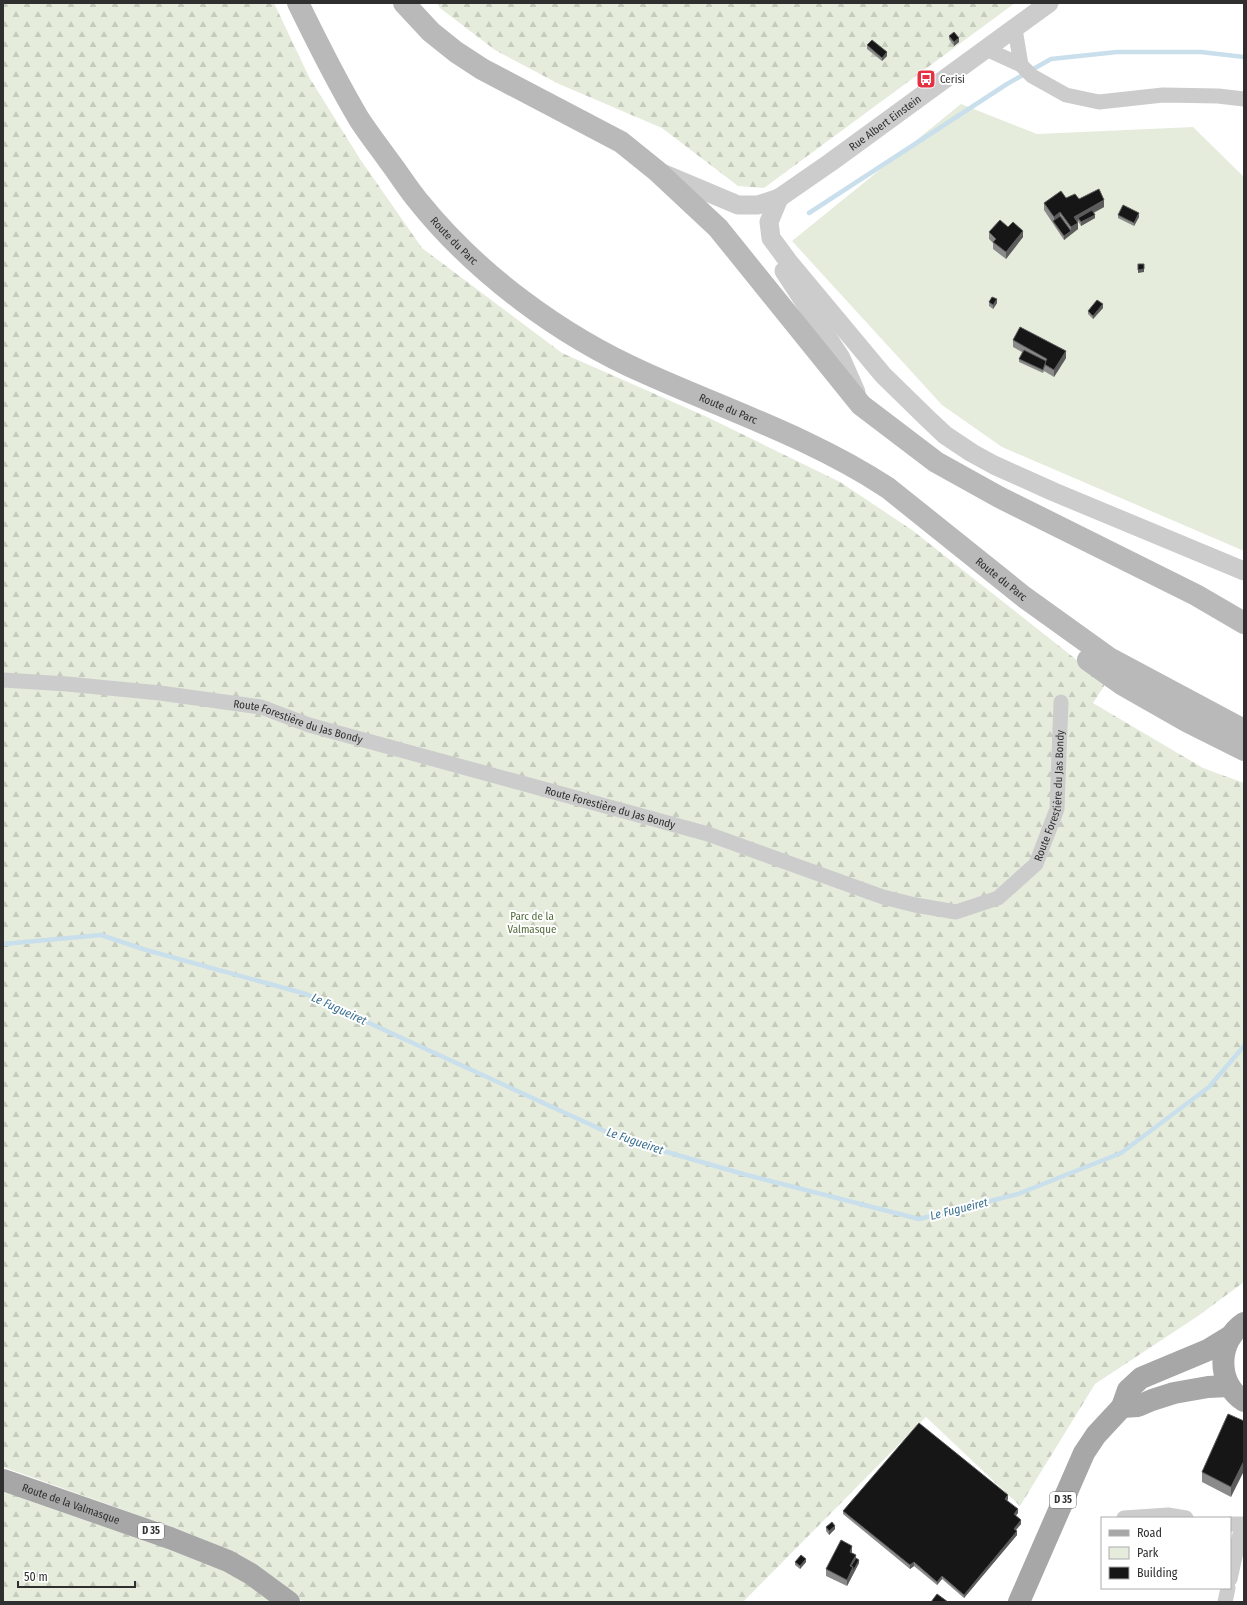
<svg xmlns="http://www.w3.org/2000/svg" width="1247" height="1605" font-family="'Fira Sans Condensed',sans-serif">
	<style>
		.green { fill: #e5ecdc }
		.forest { fill: url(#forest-firs) }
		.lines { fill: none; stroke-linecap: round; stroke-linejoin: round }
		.stream { stroke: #c9dfec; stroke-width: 4.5 }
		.minor { stroke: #ccc; stroke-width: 15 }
		.tertiary { stroke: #ccc; stroke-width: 19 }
		.secondary { stroke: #b9b9b9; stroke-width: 22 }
		.primary { stroke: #a7a7a7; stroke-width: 22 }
		.wall { fill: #8a8a8a }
		.shaded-wall { fill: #5c5c5c }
		.building { fill: #161616; stroke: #5c5c5c }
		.labels { text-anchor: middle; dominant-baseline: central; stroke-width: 4; stroke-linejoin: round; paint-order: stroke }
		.shield { fill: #fff; stroke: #6d6d6d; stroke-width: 1 }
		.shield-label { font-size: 10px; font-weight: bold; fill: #2f2f2f }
		.poi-label { font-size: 11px; fill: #2f2f2f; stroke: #fff; text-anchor: start }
		.street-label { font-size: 11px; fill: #2f2f2f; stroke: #fff }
		.park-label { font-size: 11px; fill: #536b3c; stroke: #fff }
		.water-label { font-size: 12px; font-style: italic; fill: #3c7291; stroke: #fff }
	</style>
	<defs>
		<pattern id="forest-firs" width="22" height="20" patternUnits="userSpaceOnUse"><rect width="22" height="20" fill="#e5ecdc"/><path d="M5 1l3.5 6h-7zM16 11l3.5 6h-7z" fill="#c5cbbd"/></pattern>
	</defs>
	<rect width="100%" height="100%" fill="#fff"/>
	<!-- green -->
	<polygon class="green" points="961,104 1037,134 1193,127 1244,177 1244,551 1002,447 942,405 792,241"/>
	<!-- forest -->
	<g class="forest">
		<polygon points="3,3 274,3 309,77 360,159 422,248 562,353 707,417 840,482 912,530 1106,683 1093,703 1203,768 1244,783 1244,1282 1198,1316 1095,1384 1020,1506 926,1417 743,1602 303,1602 262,1569 219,1546 183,1531 3,1467"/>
		<polygon points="437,3 1015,3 764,188 738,186 662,128 559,84 495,50 440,8"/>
		<polygon points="3,1489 199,1559 239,1578 273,1602 3,1602"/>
	</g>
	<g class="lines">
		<!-- stream -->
		<g class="stream">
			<polyline points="809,213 1007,84 1051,59 1117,52 1201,52 1244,57"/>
			<polyline points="3,944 101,935 146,950 306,994 622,1139 743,1174 919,1219 1018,1194 1121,1153 1209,1087 1244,1046"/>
		</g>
		<!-- minor -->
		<g class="minor">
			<polyline points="1015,29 1021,65"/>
			<polyline points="986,49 1021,65 1032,76 1066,95 1099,102 1163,95 1218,96 1244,99"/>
			<path id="s1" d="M3,680L67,684L160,693L261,707L309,725L708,834L883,897L915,905L956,912L998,898L1036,864L1057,809L1061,702"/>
			<polyline points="1124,1518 1168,1515 1186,1518"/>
			<polyline points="1230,1524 1244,1524"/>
			<polyline points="1230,1579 1240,1534 1244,1525"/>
			<polyline points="1225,1602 1228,1588"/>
		</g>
		<!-- tertiary -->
		<g class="tertiary">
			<polyline points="662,173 738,205 758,205 779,198"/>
			<polyline points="779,198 769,222 771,238 788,261 883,375 927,418 945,435 972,453 994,465 1054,492 1244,571"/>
			<path id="s2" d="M771,207L779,198L831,162L1049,3"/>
			<polyline points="784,271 841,358 856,392"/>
		</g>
		<!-- secondary -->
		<g class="secondary">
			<path id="s3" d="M298,3C317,42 337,82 359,119C368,133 379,147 389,161C399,174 408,189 419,202C477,274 561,336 645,373C727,410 812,438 888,488L1024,597L1109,658L1244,730"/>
			<polyline points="404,3 431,32 456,52 482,69 621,142 657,171 718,228 861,405 936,462 999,497 1196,595 1244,623"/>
			<polyline points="1088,660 1123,685 1188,722 1244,750"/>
		</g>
		<!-- primary -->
		<g class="primary">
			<path d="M1244,1323C1217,1341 1216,1383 1244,1401"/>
			<polyline points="1122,1407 1138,1406 1152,1400 1174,1393 1208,1387 1229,1386"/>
			<path id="s4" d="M3,1480L170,1538L228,1561L251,1574L289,1602"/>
			<polyline points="1019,1602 1084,1453 1096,1435 1122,1407 1128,1390 1141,1378 1208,1350 1231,1336"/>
		</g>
	</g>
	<!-- wall -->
	<g class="wall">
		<polygon points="949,36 959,42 954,46 949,39"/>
		<polygon points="867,45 887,56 882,61 867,49"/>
		<polygon points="1066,198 1079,199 1104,207 1094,213 1095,218 1081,226 1078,221 1077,222 1078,229 1064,240 1044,210 1044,203"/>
		<polygon points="1118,215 1139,217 1134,226 1118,218"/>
		<polygon points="1008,227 1023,237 1006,259 993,249 993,243 989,239 989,232"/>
		<polygon points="989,302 997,303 993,309 989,306"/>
		<polygon points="1103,308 1093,319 1088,314 1088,311"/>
		<polygon points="1013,340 1066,358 1054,377 1044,371 1043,373 1019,362 1019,359 1022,352 1013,347"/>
		<polygon points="1244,1421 1231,1497 1202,1482 1202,1472"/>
		<polygon points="1008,1499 1007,1501 1018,1513 1015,1516 1021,1524 1016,1530 1017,1535 964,1598 942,1579 937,1585 914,1566 910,1569 843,1514 843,1511"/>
		<polygon points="826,1527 835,1529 829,1535 826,1531"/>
		<polygon points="852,1553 859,1563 847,1586 826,1576 826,1569"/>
		<polygon points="795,1562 806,1562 800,1569 795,1565"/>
	</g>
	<!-- shaded-wall -->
	<g class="shaded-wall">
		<polygon points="959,38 959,42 954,46 954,42"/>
		<polygon points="887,52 887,56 882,61 882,58"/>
		<polygon points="1104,200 1104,207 1079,220 1078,218 1078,221 1074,223 1074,217"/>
		<polygon points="1060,212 1060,219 1054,222 1054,217"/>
		<polygon points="1139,213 1139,217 1134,226 1134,223"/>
		<polygon points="1095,215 1095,218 1081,226 1081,222"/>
		<polygon points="1078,223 1078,229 1064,240 1064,236 1071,231 1071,227"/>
		<polygon points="1023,231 1023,237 1006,259 1006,252"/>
		<polygon points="1144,264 1144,272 1138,273 1138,270"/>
		<polygon points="997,299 997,303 993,309 993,305"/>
		<polygon points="1103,304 1103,308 1093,319 1093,316"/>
		<polygon points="1066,351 1066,358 1054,377 1054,370"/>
		<polygon points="1244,1461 1244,1471 1231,1497 1231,1487"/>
		<polygon points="1008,1495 1008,1499 1005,1503 1005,1499"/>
		<polygon points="1018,1509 1018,1513 1014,1518 1014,1514"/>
		<polygon points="1021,1520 1021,1524 1014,1532 1014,1529"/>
		<polygon points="835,1526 835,1529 829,1535 829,1531"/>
		<polygon points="1017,1531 1017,1535 964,1598 964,1595"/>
		<polygon points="852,1546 852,1553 850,1552"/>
		<polygon points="856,1555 856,1561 850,1569 850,1566"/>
		<polygon points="806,1559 806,1562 800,1569 800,1566"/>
		<polygon points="859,1560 859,1563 847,1586 847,1580 853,1567"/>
		<polygon points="914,1562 914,1566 910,1569 910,1565"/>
		<polygon points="942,1576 942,1579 937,1585 937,1582"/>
	</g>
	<!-- building -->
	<g class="building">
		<polygon points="954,32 959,38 954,42 949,36"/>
		<polygon points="872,40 887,52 882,58 867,45"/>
		<polygon points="1099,189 1104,200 1074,217 1078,223 1071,227 1060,212 1054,217 1044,203 1061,191 1066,198 1075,194 1079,199"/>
		<polygon points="1123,205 1139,213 1134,223 1118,215"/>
		<polygon points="1092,210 1095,215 1081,222 1078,218"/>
		<polygon points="1060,216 1071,231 1064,236 1053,221"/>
		<polygon points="1000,220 1008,227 1013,222 1023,231 1006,252 993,242 996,239 989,232"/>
		<polygon points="1138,264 1144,264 1144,269 1138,270"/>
		<polygon points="992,297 997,299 993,305 989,302"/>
		<polygon points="1097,300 1103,304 1093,316 1088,311"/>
		<polygon points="1020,327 1066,351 1054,370 1044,364 1047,359 1013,340"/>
		<polygon points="1024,350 1046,361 1043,370 1019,359"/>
		<polygon points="1228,1414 1244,1421 1244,1461 1231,1487 1202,1472"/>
		<polygon points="919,1423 1008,1495 1005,1499 1018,1509 1014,1514 1021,1520 1014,1529 1017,1531 964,1595 942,1576 937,1582 914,1562 910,1565 843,1511"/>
		<polygon points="832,1522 835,1526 829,1531 826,1527"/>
		<polygon points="841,1540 852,1546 850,1552 856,1555 850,1566 853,1567 847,1580 826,1569"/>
		<polygon points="801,1555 806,1559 800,1566 795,1562"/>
		<polygon points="856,1558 859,1560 853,1571 853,1567 851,1566"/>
		<polygon points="937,1594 948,1602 931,1602"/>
	</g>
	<!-- icons -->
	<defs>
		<g id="bus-square" transform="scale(1)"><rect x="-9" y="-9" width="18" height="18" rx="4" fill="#e53142" stroke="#fff"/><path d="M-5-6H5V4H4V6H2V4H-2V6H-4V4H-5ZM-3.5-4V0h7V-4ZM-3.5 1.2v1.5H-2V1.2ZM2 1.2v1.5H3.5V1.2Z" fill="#fff"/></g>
	</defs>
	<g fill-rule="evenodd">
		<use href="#bus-square" x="926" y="79"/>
	</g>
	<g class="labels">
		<!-- shield labels -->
		<g class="shield">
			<rect x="1050" y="1492" width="26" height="16" rx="3"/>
			<rect x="138" y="1523" width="26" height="16" rx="3"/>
		</g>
		<g class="shield-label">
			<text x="1063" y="1500">D 35</text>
			<text x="151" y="1531">D 35</text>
		</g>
		<!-- poi labels -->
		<g class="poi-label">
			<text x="940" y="79">Cerisi</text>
		</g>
		<!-- street labels -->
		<g class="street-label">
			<text stroke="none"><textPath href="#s2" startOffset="142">Rue Albert Einstein</textPath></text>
			<text stroke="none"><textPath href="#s3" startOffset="286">Route du Parc</textPath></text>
			<text stroke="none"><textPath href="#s3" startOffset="610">Route du Parc</textPath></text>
			<text stroke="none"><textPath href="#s3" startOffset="934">Route du Parc</textPath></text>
			<text stroke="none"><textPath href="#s1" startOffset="299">Route Forestière du Jas Bondy</textPath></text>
			<text stroke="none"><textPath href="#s1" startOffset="1151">Route Forestière du Jas Bondy</textPath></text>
			<text stroke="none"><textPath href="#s1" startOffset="623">Route Forestière du Jas Bondy</textPath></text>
			<text stroke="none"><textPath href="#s4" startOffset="72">Route de la Valmasque</textPath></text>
		</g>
		<!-- park labels -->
		<g class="park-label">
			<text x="532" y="916">Parc de la<tspan x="532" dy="13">Valmasque</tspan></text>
		</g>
		<!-- water labels -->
		<g class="water-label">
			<text transform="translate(339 1009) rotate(25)">Le Fugueiret</text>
			<text transform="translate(635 1141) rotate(19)">Le Fugueiret</text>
			<text transform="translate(959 1209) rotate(-14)">Le Fugueiret</text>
		</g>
	</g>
	<!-- border -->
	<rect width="1247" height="1605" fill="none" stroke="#2f2f2f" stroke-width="8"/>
	<!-- legend -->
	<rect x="1101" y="1517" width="130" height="72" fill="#ffffff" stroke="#acacac"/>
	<rect x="1109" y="1530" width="20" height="6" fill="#a7a7a7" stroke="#acacac"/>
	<text x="1137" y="1537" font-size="12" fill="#2f2f2f">Road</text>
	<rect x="1109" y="1547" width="20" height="12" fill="#e5ecdc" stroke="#acacac"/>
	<text x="1137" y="1557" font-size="12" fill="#2f2f2f">Park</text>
	<rect x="1109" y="1567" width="20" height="12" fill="#161616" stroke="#acacac"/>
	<text x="1137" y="1577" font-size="12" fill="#2f2f2f">Building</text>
	<!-- scale -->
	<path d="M18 1581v6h117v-6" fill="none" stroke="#2f2f2f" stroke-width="2"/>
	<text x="24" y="1581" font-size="12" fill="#2f2f2f" stroke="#ffffff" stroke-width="3" paint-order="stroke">50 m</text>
</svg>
